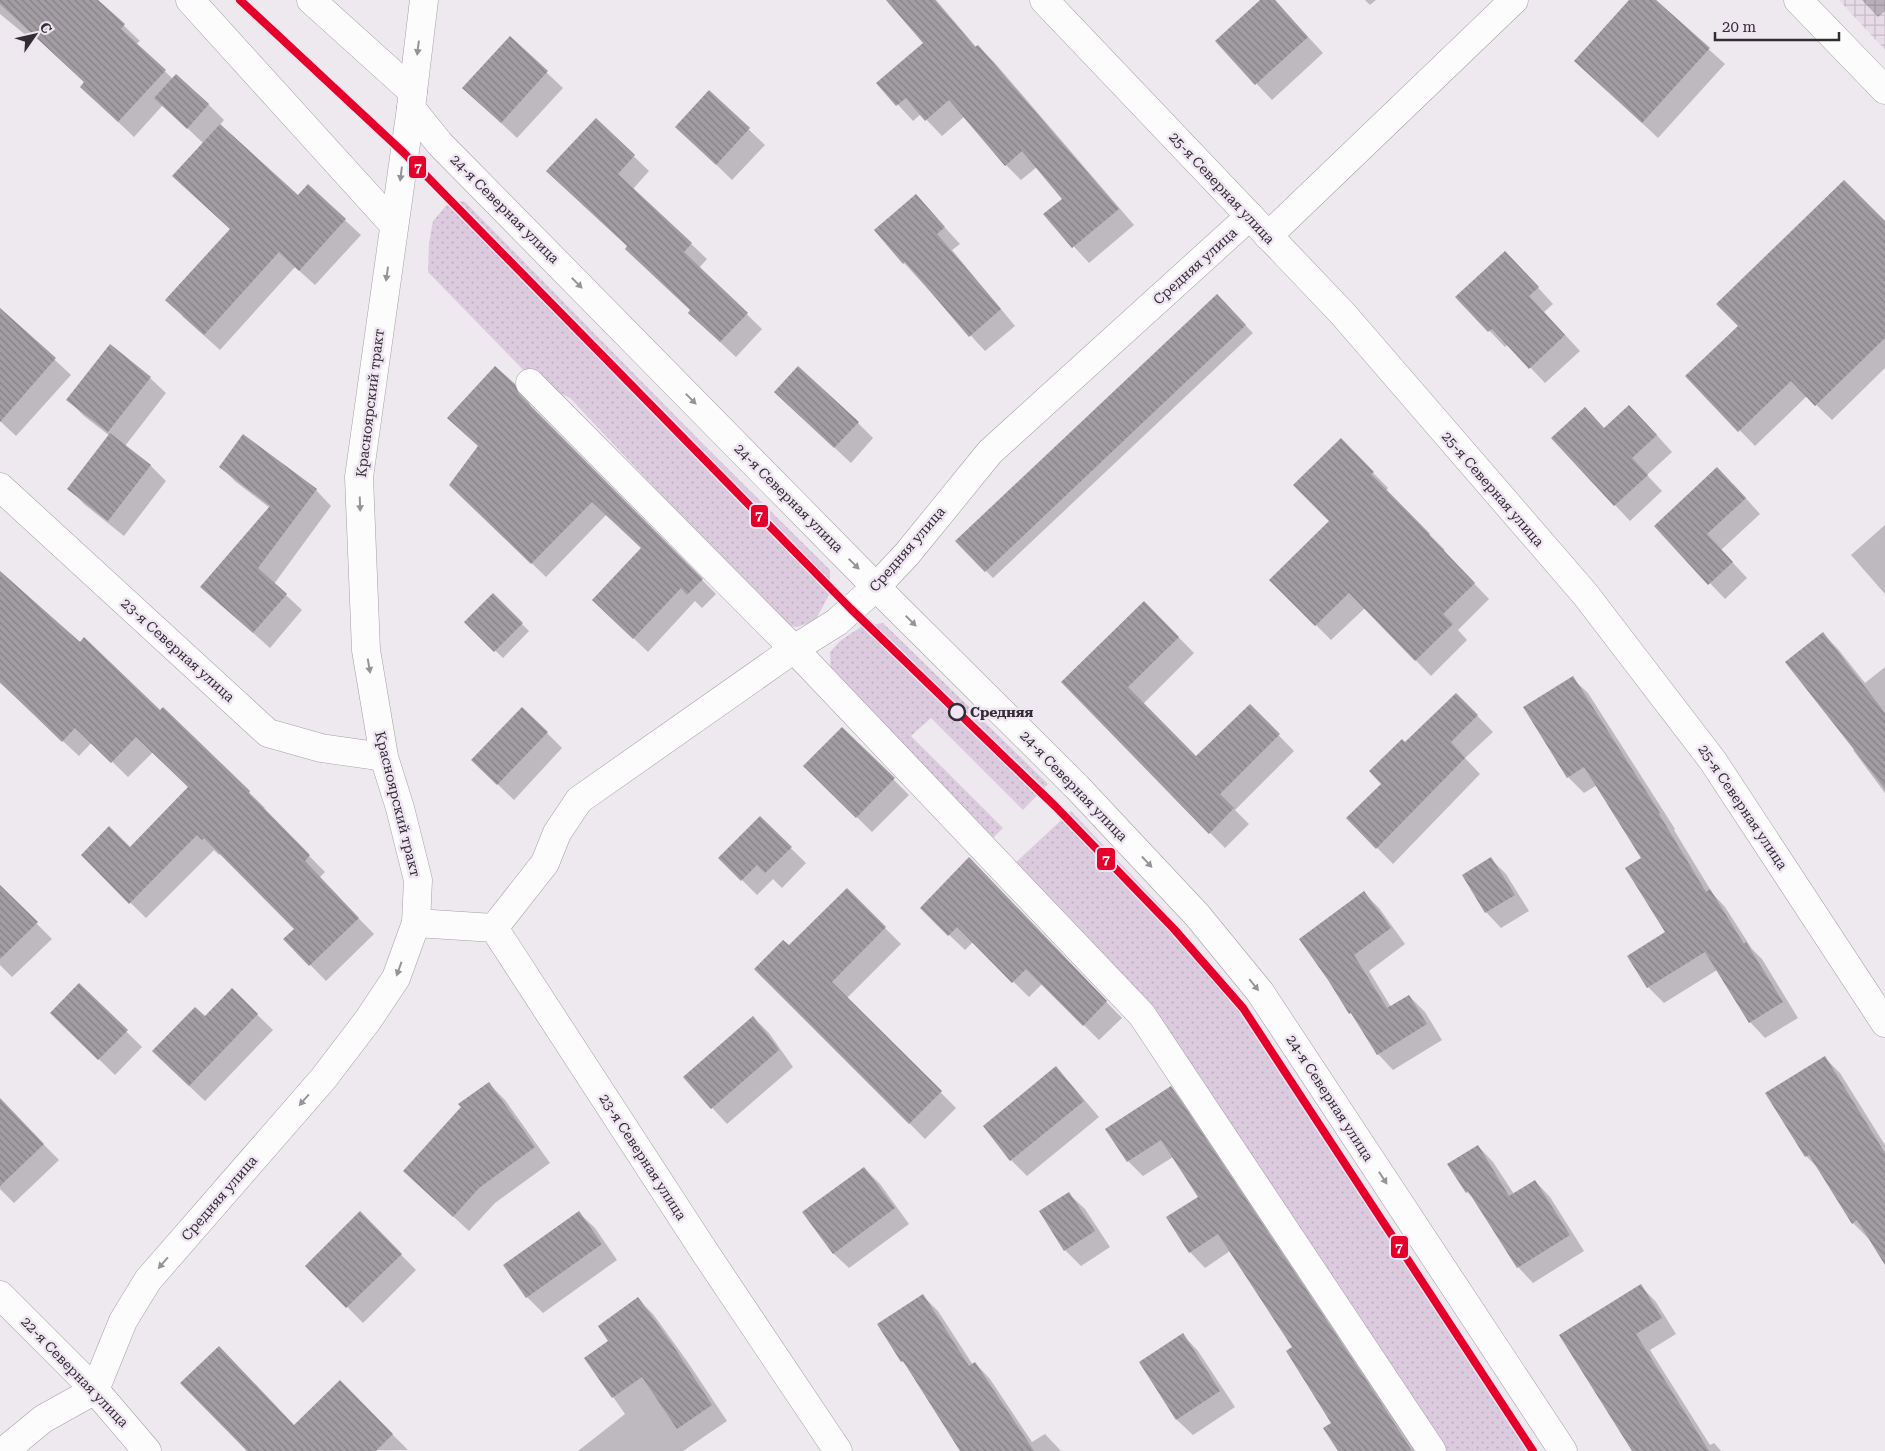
<svg xmlns="http://www.w3.org/2000/svg" width="1885" height="1451" font-family="'Roboto Serif',serif">
	<style>
		.industrial { fill: url(#industrial-grid) }
		.green { fill: url(#green-dots) }
		.shadow { fill: #0003 }
		.building { fill: url(#building-back-hatch) }
		.lines { fill: none; stroke-linecap: round; stroke-linejoin: round }
		.minor-casing { stroke: #a49fa4; stroke-width: 29 }
		.secondary-casing { stroke: #a49fa4; stroke-width: 29 }
		.minor { stroke: #fcfcfd; stroke-width: 28 }
		.secondary { stroke: #fcfcfd; stroke-width: 28 }
		.tram-1-casing { stroke: #f0e5f2; stroke-width: 11 }
		.tram-1 { stroke: #e4002b; stroke-width: 8 }
		.oneway { fill: #969498 }
		.stop-dot { fill: #f0e5f2; stroke: #312d32; stroke-width: 2.5 }
		.labels { text-anchor: middle; dominant-baseline: central; stroke-width: 5; stroke-linejoin: round; paint-order: stroke }
		.street-label { font-size: 14px; fill: #312d32; stroke: #f0e5f2 }
		.stop-label { font-size: 14px; font-weight: bold; fill: #312d32; stroke: #f0e5f2; text-anchor: start }
		.line-badge { stroke: #f0e5f2; stroke-width: 2 }
		.badge-label { font-size: 14px; text-anchor: middle; font-weight: bold; fill: #fff }
	</style>
	<defs>
		<pattern id="industrial-grid" width="8" height="8" patternUnits="userSpaceOnUse" patternTransform="scale(1.25)"><rect width="8" height="8" fill="#e7dbe8"/><path d="M0 4h8M4 0v8" fill="none" stroke="#c7bcc7"/></pattern>
		<pattern id="green-dots" width="8" height="8" patternUnits="userSpaceOnUse" patternTransform="scale(1.25)"><rect width="8" height="8" fill="#dccbde"/><path d="M2 2h.1M6 6h.1" fill="none" stroke="#bdafbf" stroke-width="1.8" stroke-linecap="round"/></pattern>
		<pattern id="building-back-hatch" width="6" height="6" patternUnits="userSpaceOnUse" patternTransform="scale(1.25)"><rect width="6" height="6" fill="#a29da3"/><path d="M-1 5l2 2M0 0l6 6M5-1l2 2" fill="none" stroke="#858085"/></pattern>
	</defs>
	<rect width="100%" height="100%" fill="#eee8ef"/>
	<!-- industrial -->
	<polygon class="industrial" points="1839,0 1885,0 1885,51 1885,50"/>
	<!-- green -->
	<g class="green">
		<polygon points="451,200 465,202 710,451 830,570 830,593 815,621 797,627 784,625 570,398 533,380 428,272 429,243 433,221"/>
		<polygon points="883,623 1048,784 1023,810 931,718 911,736 1003,828 990,841 831,675 830,652 840,641 862,626"/>
		<polygon points="1071,811 1160,905 1225,984 1326,1130 1536,1451 1440,1451 1141,993 1129,994 1013,865"/>
	</g>
	<!-- shadow -->
	<g class="shadow">
		<polygon points="0,0 97,0 140,41 136,44 173,79 177,75 209,105 224,120 219,126 298,197 308,186 361,235 315,285 295,267 220,350 182,316 231,230 174,176 204,144 163,105 134,137 81,87 85,83 32,33 28,37 0,14"/>
		<polygon points="888,0 936,0 977,48 978,46 994,62 1134,225 1089,263 1045,215 1064,199 1037,167 1021,180 1006,165 965,116 942,136 921,114 913,121 878,83 925,43"/>
		<polygon points="1262,0 1274,0 1323,53 1272,100 1216,41"/>
		<polygon points="1365,0 1376,0 1370,5"/>
		<polygon points="1631,0 1654,0 1725,64 1658,138 1576,61"/>
		<polygon points="1862,0 1885,0 1885,11 1878,17"/>
		<polygon points="510,38 563,88 517,138 464,88"/>
		<polygon points="709,92 765,145 732,180 693,142"/>
		<polygon points="596,120 649,171 633,189 707,259 699,268 762,329 736,357 705,328 692,311 628,247"/>
		<polygon points="916,196 960,244 952,250 1015,326 985,351 904,263"/>
		<polygon points="1885,223 1885,368 1832,420 1807,396 1755,446 1687,376"/>
		<polygon points="1520,268 1553,304 1544,312 1580,351 1545,383 1508,344 1505,347 1457,297"/>
		<polygon points="1217,296 1253,333 993,578 957,541"/>
		<polygon points="10,318 71,375 16,436 0,421 0,330"/>
		<polygon points="150,378 166,393 125,446 151,466 166,481 124,536 84,504 69,488 110,436 84,416 68,400"/>
		<polygon points="514,385 528,400 532,409 716,594 702,608 695,601 648,652 607,613 642,548 607,514 546,577 465,499 479,446"/>
		<polygon points="791,407 858,423 873,438 851,463"/>
		<polygon points="1645,422 1672,452 1647,475 1662,491 1630,521 1615,505 1605,429"/>
		<polygon points="1356,455 1388,488 1386,491 1445,550 1443,551 1489,599 1458,630 1467,640 1431,676 1365,608 1331,640 1271,580 1330,521"/>
		<polygon points="221,467 316,490 331,506 274,584 302,610 270,648 202,587 270,508 236,482"/>
		<polygon points="1733,484 1760,514 1721,550 1747,578 1725,599 1656,526"/>
		<polygon points="1885,525 1885,594 1851,555"/>
		<polygon points="0,573 160,712 163,709 265,808 263,809 325,872 319,878 374,934 326,981 285,939 296,929 221,853 219,855 214,850 146,918 82,855 130,848 189,787 153,752 128,777 92,742 79,756 0,683"/>
		<polygon points="493,595 529,631 503,658 466,622"/>
		<polygon points="1144,602 1194,653 1143,704 1196,758 1250,706 1294,751 1235,810 1249,824 1225,848 1062,682"/>
		<polygon points="1823,634 1838,649 1865,683 1885,667 1885,793 1853,750 1855,749"/>
		<polygon points="1572,678 1588,693 1675,829 1674,830 1713,894 1725,907 1752,949 1762,959 1798,1018 1765,1038 1750,1022 1717,970 1664,1003 1648,987 1629,956 1666,933 1643,858 1597,785 1584,793 1568,777"/>
		<polygon points="1456,694 1493,732 1465,758 1480,774 1393,864 1348,818 1383,784 1405,744"/>
		<polygon points="842,728 909,795 872,832 805,766"/>
		<polygon points="547,733 562,748 514,800 489,776"/>
		<polygon points="760,818 806,863 782,888 773,879 757,895 720,858"/>
		<polygon points="1491,859 1506,874 1529,911 1501,928 1486,912"/>
		<polygon points="0,887 52,939 12,977 0,965"/>
		<polygon points="847,890 901,944 847,998 956,1108 925,1139 756,969 789,947"/>
		<polygon points="1364,893 1379,908 1405,944 1369,971 1391,1007 1409,996 1425,1012 1442,1040 1393,1070 1378,1054 1329,980"/>
		<polygon points="1011,904 1122,1018 1099,1040 1042,984 1029,997 973,942 965,950 921,908"/>
		<polygon points="79,985 142,1047 115,1075 52,1013"/>
		<polygon points="232,990 273,1030 205,1101 169,1067 205,1018"/>
		<polygon points="753,1017 769,1033 793,1067 727,1124 684,1077"/>
		<polygon points="1825,1058 1840,1073 1885,1145 1885,1262 1869,1238 1868,1238 1853,1223 1820,1170 1806,1156"/>
		<polygon points="1056,1068 1071,1084 1099,1117 1027,1176 1011,1160 984,1126"/>
		<polygon points="489,1084 505,1100 550,1163 495,1203 469,1231 420,1186 462,1107"/>
		<polygon points="1171,1088 1186,1104 1416,1451 1339,1451 1333,1423 1294,1347 1230,1251 1205,1268 1190,1252 1199,1197 1173,1157 1143,1176 1128,1161"/>
		<polygon points="0,1100 59,1160 14,1203 0,1189"/>
		<polygon points="1478,1146 1493,1162 1514,1194 1535,1181 1550,1197 1584,1251 1533,1283 1518,1267 1476,1201 1467,1192 1449,1165"/>
		<polygon points="864,1168 880,1184 909,1224 849,1268 833,1253"/>
		<polygon points="1069,1194 1085,1209 1110,1247 1081,1266 1065,1250 1041,1212"/>
		<polygon points="360,1213 416,1270 363,1323 307,1266"/>
		<polygon points="579,1213 595,1228 617,1260 543,1313 527,1297 505,1265"/>
		<polygon points="1641,1286 1656,1302 1676,1334 1650,1350 1710,1445 1714,1443 1721,1451 1639,1451 1620,1431"/>
		<polygon points="923,1296 938,1311 973,1365 975,1363 990,1379 1032,1442 1045,1434 1061,1451 965,1451 908,1367 902,1361"/>
		<polygon points="638,1299 653,1314 687,1361 727,1421 683,1451 578,1451 625,1414 586,1358 610,1341"/>
		<polygon points="1183,1335 1198,1351 1235,1407 1193,1435 1177,1420 1140,1363"/>
		<polygon points="340,1382 408,1450 249,1451 295,1427"/>
	</g>
	<!-- building -->
	<g class="building">
		<polygon points="0,0 98,0 125,24 121,29 166,70 118,122 80,87 84,82 0,4"/>
		<polygon points="886,0 935,0 975,47 978,45 1119,209 1072,248 1043,214 1062,199 1022,151 1005,166 949,100 925,121 906,98 896,106 876,83 923,43"/>
		<polygon points="1260,0 1275,0 1308,37 1255,85 1215,41"/>
		<polygon points="1629,0 1656,0 1710,48 1642,123 1574,61"/>
		<polygon points="510,36 548,71 501,123 462,88"/>
		<polygon points="176,74 209,104 187,129 154,98"/>
		<polygon points="709,90 750,128 716,165 675,127"/>
		<polygon points="596,118 635,155 618,174 692,243 684,252 748,313 720,342 688,313 690,310 625,249 627,246 546,171"/>
		<polygon points="220,124 298,195 308,184 346,219 299,271 279,252 204,335 165,300 230,229 172,176"/>
		<polygon points="1844,180 1885,221 1885,338 1815,406 1791,381 1738,432 1685,376 1738,326 1716,304"/>
		<polygon points="916,194 945,227 937,234 1001,309 969,337 905,262 903,264 874,230"/>
		<polygon points="1505,251 1539,287 1529,296 1565,335 1529,369 1492,329 1488,332 1455,297"/>
		<polygon points="1217,294 1246,325 985,572 955,541"/>
		<polygon points="0,308 56,358 0,422"/>
		<polygon points="110,344 151,377 108,432 66,400"/>
		<polygon points="495,366 515,384 519,394 703,579 687,595 681,588 633,639 592,600 641,548 592,502 531,564 449,485 478,446 447,418"/>
		<polygon points="798,366 859,422 834,448 774,392"/>
		<polygon points="1629,405 1657,435 1632,458 1648,475 1614,506 1551,438 1585,407 1604,428"/>
		<polygon points="110,433 151,465 108,521 67,489"/>
		<polygon points="243,434 317,489 258,568 287,594 253,633 200,587 270,506 219,467"/>
		<polygon points="1341,438 1374,472 1371,474 1430,534 1429,535 1475,583 1443,614 1453,624 1415,661 1349,593 1315,626 1269,580 1329,521 1293,485"/>
		<polygon points="1717,467 1746,498 1707,534 1733,562 1708,585 1654,526"/>
		<polygon points="0,571 80,642 84,637 160,710 163,707 250,791 249,793 310,855 305,861 359,918 309,966 283,939 294,929 204,838 202,840 197,835 129,904 81,855 109,826 130,847 188,787 136,737 111,763 75,728 62,742 0,682"/>
		<polygon points="493,593 523,623 494,652 464,622"/>
		<polygon points="1144,601 1179,637 1128,687 1196,756 1250,704 1280,734 1220,794 1234,808 1209,834 1061,682"/>
		<polygon points="1823,632 1885,713 1885,789 1785,662"/>
		<polygon points="1573,676 1660,813 1659,814 1706,892 1710,889 1744,944 1746,942 1783,1002 1749,1023 1705,952 1647,988 1627,956 1665,932 1625,868 1641,858 1584,767 1567,778 1523,707"/>
		<polygon points="1456,693 1478,715 1451,742 1465,758 1376,849 1346,818 1381,784 1369,771 1402,739 1405,742"/>
		<polygon points="522,707 548,732 497,785 471,760"/>
		<polygon points="842,727 895,778 856,818 803,766"/>
		<polygon points="760,816 792,847 765,873 757,865 741,881 718,858"/>
		<polygon points="969,857 1107,1001 1083,1026 1026,969 1012,983 957,927 948,936 920,908"/>
		<polygon points="1491,857 1515,895 1485,913 1462,875"/>
		<polygon points="0,885 38,922 0,959"/>
		<polygon points="847,888 886,927 832,982 942,1091 909,1124 754,969 783,940 789,945"/>
		<polygon points="1364,891 1391,928 1354,955 1387,1008 1409,995 1427,1024 1377,1055 1351,1013 1349,1014 1328,980 1299,939"/>
		<polygon points="79,983 128,1030 98,1060 50,1013"/>
		<polygon points="232,988 258,1014 189,1086 152,1051 195,1007 205,1016"/>
		<polygon points="753,1016 779,1050 711,1109 683,1077"/>
		<polygon points="1825,1056 1885,1153 1885,1265 1857,1220 1852,1224 1809,1155 1805,1157 1765,1093"/>
		<polygon points="1056,1066 1084,1101 1010,1161 983,1126"/>
		<polygon points="489,1082 535,1147 479,1188 453,1217 403,1171 461,1107 458,1104"/>
		<polygon points="1171,1086 1374,1392 1412,1451 1338,1451 1323,1428 1331,1423 1286,1351 1292,1347 1218,1234 1189,1253 1166,1217 1198,1197 1161,1140 1127,1162 1105,1129"/>
		<polygon points="0,1098 44,1144 0,1186"/>
		<polygon points="1478,1145 1509,1196 1535,1180 1570,1235 1517,1268 1468,1191 1466,1193 1447,1164"/>
		<polygon points="864,1167 895,1208 833,1254 802,1212"/>
		<polygon points="1069,1192 1095,1231 1064,1251 1039,1211"/>
		<polygon points="360,1211 402,1254 346,1308 305,1266"/>
		<polygon points="579,1211 602,1244 526,1298 503,1265"/>
		<polygon points="1641,1284 1662,1318 1636,1334 1709,1451 1632,1451 1559,1335"/>
		<polygon points="923,1294 969,1366 975,1362 1034,1451 960,1451 903,1361 901,1362 877,1324"/>
		<polygon points="638,1297 672,1344 712,1405 677,1429 642,1377 612,1398 584,1358 608,1341 598,1326"/>
		<polygon points="1183,1333 1220,1391 1176,1420 1139,1362"/>
		<polygon points="219,1346 294,1425 340,1380 393,1434 376,1451 247,1451 180,1383"/>
	</g>
	<g class="lines">
		<!-- minor casing -->
		<g class="minor-casing">
			<g id="minor">
				<polyline points="190,0 394,225"/>
				<polyline points="311,0 413,92"/>
				<polyline points="1798,0 1885,90"/>
				<polyline points="1268,236 1514,0"/>
				<polyline points="530,383 794,649 1142,1015 1432,1451"/>
				<polyline points="0,487 268,733 321,748 384,757"/>
				<polyline points="416,923 494,928 706,1254 838,1451"/>
				<polyline points="494,928 545,863 557,833 579,800 794,649 837,622 876,587 907,554 990,452 1250,216"/>
				<polyline points="0,1295 95,1390 43,1419 4,1451"/>
			</g>
		</g>
		<!-- secondary casing -->
		<g class="secondary-casing">
			<g id="secondary">
				<polyline points="1044,0 1343,314 1585,594 1713,761 1885,1023"/>
				<polyline points="411,108 440,144 876,587 1077,787 1197,915 1260,992 1563,1451"/>
				<polyline points="147,1451 95,1390 123,1321 148,1280 323,1079 368,1020 396,978 416,923 418,880 400,808 384,757 366,650 359,477 411,108 424,0"/>
			</g>
		</g>
		<!-- minor -->
		<use href="#minor" class="minor"/>
		<!-- secondary -->
		<use href="#secondary" class="secondary"/>
		<!-- tram-1 casing -->
		<g class="tram-1-casing">
			<polyline id="tram-1" points="240,0 404,153 851,609 1056,807 1174,929 1243,1008 1533,1451"/>
		</g>
		<!-- tram-1 -->
		<use href="#tram-1" class="tram-1"/>
	</g>
	<!-- one-way arrows -->
	<defs><path id="oneway-solid" d="M-6-.8H1V-3.2L6.5 0L1 3.2V.8H-6Z" transform="scale(1.25)"/></defs>
	<g class="oneway">
		<use href="#oneway-solid" transform="translate(418 48) rotate(97)"/>
		<use href="#oneway-solid" transform="translate(401 174) rotate(97)"/>
		<use href="#oneway-solid" transform="translate(387 274) rotate(98)"/>
		<use href="#oneway-solid" transform="translate(577 283) rotate(45)"/>
		<use href="#oneway-solid" transform="translate(691 399) rotate(45)"/>
		<use href="#oneway-solid" transform="translate(360 504) rotate(88)"/>
		<use href="#oneway-solid" transform="translate(854 564) rotate(45)"/>
		<use href="#oneway-solid" transform="translate(911 621) rotate(45)"/>
		<use href="#oneway-solid" transform="translate(369 666) rotate(80)"/>
		<use href="#oneway-solid" transform="translate(1147 862) rotate(47)"/>
		<use href="#oneway-solid" transform="translate(399 969) rotate(110)"/>
		<use href="#oneway-solid" transform="translate(1254 985) rotate(51)"/>
		<use href="#oneway-solid" transform="translate(304 1100) rotate(131)"/>
		<use href="#oneway-solid" transform="translate(1383 1178) rotate(57)"/>
		<use href="#oneway-solid" transform="translate(163 1263) rotate(131)"/>
	</g>
	<!-- markers -->
	<circle class="stop-dot" cx="957" cy="712" r="8"/>
	<g class="labels">
		<!-- street labels -->
		<g class="street-label">
			<text transform="translate(1222 188) rotate(47)">25-я Северная улица</text>
			<text transform="translate(505 209) rotate(45)">24-я Северная улица</text>
			<text transform="translate(1195 266) rotate(-42)">Средняя улица</text>
			<text transform="translate(370 403) rotate(-83)">Красноярский тракт</text>
			<text transform="translate(1493 489) rotate(49)">25-я Северная улица</text>
			<text transform="translate(789 498) rotate(45)">24-я Северная улица</text>
			<text transform="translate(907 549) rotate(-49)">Средняя улица</text>
			<text transform="translate(178 650) rotate(42)">23-я Северная улица</text>
			<text transform="translate(1074 786) rotate(46)">24-я Северная улица</text>
			<text transform="translate(398 804) rotate(76)">Красноярский тракт</text>
			<text transform="translate(1743 807) rotate(56)">25-я Северная улица</text>
			<text transform="translate(1330 1098) rotate(57)">24-я Северная улица</text>
			<text transform="translate(643 1157) rotate(57)">23-я Северная улица</text>
			<text transform="translate(219 1198) rotate(-49)">Средняя улица</text>
			<text transform="translate(75 1372) rotate(46)">22-я Северная улица</text>
		</g>
		<!-- stop labels -->
		<g class="stop-label">
			<text x="970" y="712">Средняя</text>
		</g>
	</g>
	<g class="line-badge">
		<rect x="408" y="155" width="19" height="24" rx="5" fill="#e4002b"/>
		<rect x="750" y="504" width="19" height="24" rx="5" fill="#e4002b"/>
		<rect x="1096" y="847" width="20" height="24" rx="5" fill="#e4002b"/>
		<rect x="1390" y="1235" width="19" height="24" rx="5" fill="#e4002b"/>
	</g>
	<g class="badge-label">
		<text x="418" y="172">7</text>
		<text x="759" y="520">7</text>
		<text x="1106" y="864">7</text>
		<text x="1399" y="1252">7</text>
	</g>
	<!-- north arrow -->
	<g transform="translate(35 35) rotate(56)" stroke="#f0e5f2" stroke-width="4" paint-order="stroke">
	<path d="M0-4L9 19L0 12L-9 19Z" fill="#312d32"/>
	<text y="-8" font-size="14" font-weight="bold" text-anchor="middle" fill="#312d32">С</text>
	</g>
	<!-- scale -->
	<path d="M1715 32v8h124v-8" fill="none" stroke="#312d32" stroke-width="2.5"/>
	<text x="1722" y="32" font-size="15" fill="#312d32" stroke="#f0e5f2" stroke-width="4" paint-order="stroke">20 m</text>
</svg>
